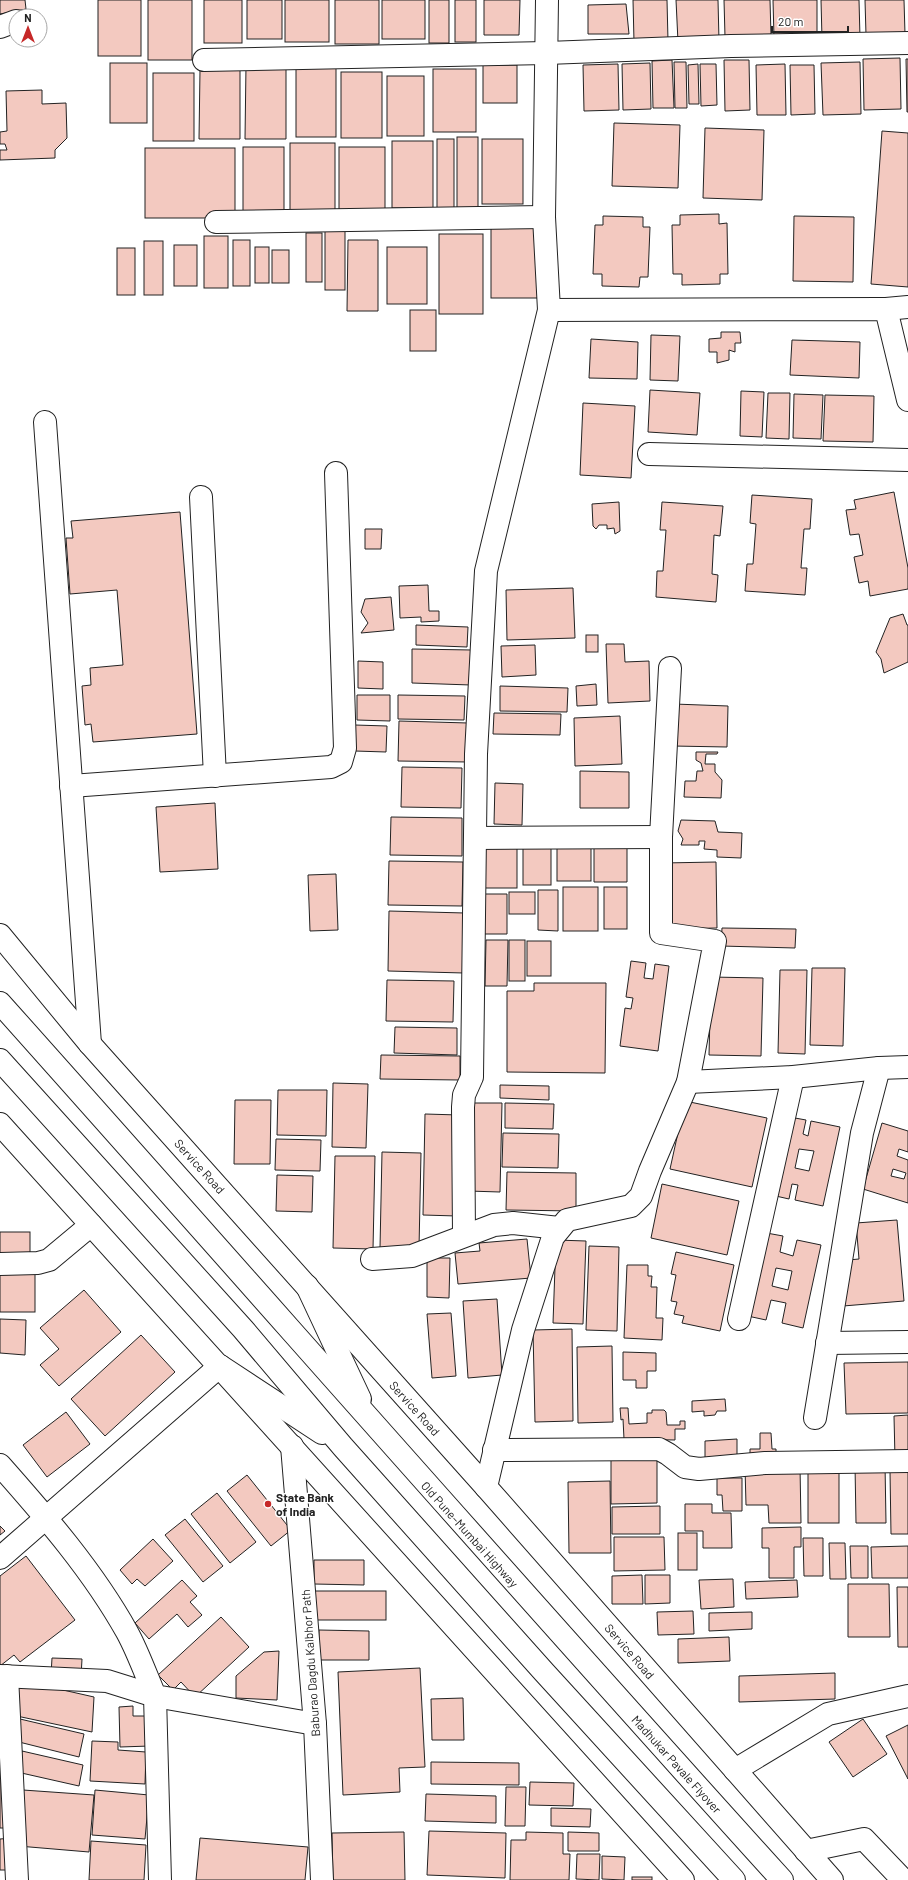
<svg xmlns="http://www.w3.org/2000/svg" width="908" height="1880" font-family="Barlow,sans-serif">
	<style>
		.building { fill: #f3c9c0; stroke: #222; fill-rule: evenodd }
		.lines { fill: none; stroke-linecap: round; stroke-linejoin: round }
		.minor-casing { stroke: #222; stroke-width: 24 }
		.major-casing { stroke: #222; stroke-width: 24 }
		.highway-casing { stroke: #222; stroke-width: 24 }
		.minor { stroke: #fff; stroke-width: 22 }
		.major { stroke: #fff; stroke-width: 22 }
		.highway { stroke: #fff; stroke-width: 22 }
		.poi-dot { fill: #c62828; stroke: #fff; stroke-width: 1.5 }
		.labels { text-anchor: middle; dominant-baseline: central; stroke-width: 3; stroke-linejoin: round; paint-order: stroke }
		.street-label { font-size: 12px; fill: #222; stroke: #fff }
		.poi-label { font-size: 12px; font-weight: bold; fill: #222; stroke: #fff; text-anchor: start }
	</style>
	<rect width="100%" height="100%" fill="#fff"/>
	<!-- building -->
	<g class="building">
		<polygon points="0,0 25,0 26,9 0,14"/>
		<rect x="98" y="0" width="43" height="56"/>
		<rect x="148" y="0" width="44" height="60"/>
		<rect x="204" y="0" width="38" height="43"/>
		<rect x="247" y="0" width="35" height="39"/>
		<rect x="285" y="0" width="44" height="42"/>
		<rect x="335" y="0" width="44" height="44"/>
		<rect x="382" y="0" width="43" height="39"/>
		<rect x="429" y="0" width="20" height="43"/>
		<rect x="455" y="0" width="21" height="42"/>
		<polygon points="484,0 520,0 519,35 484,35"/>
		<polygon points="633,0 667,0 668,41 634,42"/>
		<polygon points="676,0 718,0 719,41 678,42"/>
		<polygon points="724,0 770,0 771,36 725,37"/>
		<polygon points="773,0 817,0 817,37 774,38"/>
		<polygon points="821,0 859,0 860,38 822,39"/>
		<polygon points="865,0 904,0 905,34 866,35"/>
		<polygon points="626,4 629,34 588,34 588,5"/>
		<polygon points="900,58 901,109 864,110 863,59"/>
		<polygon points="906,59 908,59 908,112 907,112"/>
		<polygon points="672,60 674,108 653,108 652,61"/>
		<polygon points="724,60 749,60 750,110 725,111"/>
		<polygon points="674,62 686,62 687,108 675,108"/>
		<polygon points="860,62 861,114 823,115 821,63"/>
		<rect x="110" y="63" width="37" height="60"/>
		<polygon points="650,63 651,109 623,110 622,64"/>
		<rect x="296" y="64" width="40" height="73"/>
		<polygon points="618,64 619,110 584,111 583,65"/>
		<polygon points="698,64 699,104 689,104 688,65"/>
		<polygon points="700,64 716,64 717,105 701,106"/>
		<polygon points="785,64 786,115 757,115 756,65"/>
		<polygon points="246,65 286,65 286,139 245,139"/>
		<rect x="483" y="65" width="34" height="38"/>
		<polygon points="790,65 814,65 815,114 791,115"/>
		<rect x="433" y="69" width="43" height="63"/>
		<polygon points="200,70 240,70 240,139 199,139"/>
		<rect x="341" y="72" width="41" height="66"/>
		<rect x="153" y="73" width="41" height="68"/>
		<rect x="387" y="76" width="37" height="60"/>
		<polygon points="42,90 42,104 66,103 67,138 55,150 55,158 0,160 0,150 7,150 5,144 0,144 0,132 7,131 6,91"/>
		<polygon points="614,123 680,125 678,188 612,186"/>
		<polygon points="705,128 764,130 762,200 703,198"/>
		<polygon points="882,131 908,133 908,287 871,284"/>
		<rect x="457" y="137" width="21" height="73"/>
		<rect x="437" y="139" width="17" height="69"/>
		<rect x="482" y="139" width="41" height="65"/>
		<rect x="392" y="141" width="41" height="67"/>
		<rect x="290" y="143" width="45" height="69"/>
		<rect x="243" y="147" width="41" height="65"/>
		<rect x="339" y="147" width="46" height="63"/>
		<rect x="145" y="148" width="90" height="70"/>
		<polygon points="719,214 719,224 727,223 728,274 720,274 720,284 682,285 682,274 673,274 672,225 680,225 680,215"/>
		<polygon points="603,216 643,217 643,227 650,227 648,277 640,277 639,287 602,286 602,274 593,274 595,225 603,225"/>
		<polygon points="794,216 854,217 853,282 793,281"/>
		<rect x="491" y="221" width="47" height="77"/>
		<rect x="325" y="229" width="20" height="61"/>
		<rect x="306" y="233" width="16" height="49"/>
		<rect x="439" y="234" width="44" height="80"/>
		<rect x="204" y="236" width="24" height="52"/>
		<rect x="233" y="240" width="17" height="46"/>
		<polygon points="348,240 378,240 378,311 347,311"/>
		<rect x="144" y="241" width="19" height="54"/>
		<rect x="174" y="245" width="23" height="41"/>
		<rect x="255" y="247" width="14" height="36"/>
		<rect x="387" y="247" width="40" height="57"/>
		<rect x="117" y="248" width="18" height="47"/>
		<rect x="272" y="250" width="17" height="33"/>
		<rect x="410" y="310" width="26" height="41"/>
		<polygon points="721,332 740,332 741,343 735,343 735,352 729,350 729,360 717,363 717,352 709,352 709,339 721,338"/>
		<polygon points="651,335 680,336 678,381 650,380"/>
		<polygon points="591,339 638,342 637,379 589,378"/>
		<polygon points="792,340 860,342 859,378 790,375"/>
		<polygon points="650,390 700,393 697,435 648,432"/>
		<polygon points="741,391 764,392 762,437 740,436"/>
		<polygon points="768,393 790,393 789,439 766,438"/>
		<polygon points="794,394 823,395 821,439 793,438"/>
		<polygon points="825,395 874,396 873,442 823,441"/>
		<polygon points="583,403 635,406 631,478 580,475"/>
		<polygon points="894,492 908,568 908,589 870,596 868,581 859,583 854,557 863,555 859,534 850,535 846,510 856,509 854,500"/>
		<polygon points="752,495 812,499 810,529 804,529 801,568 807,568 805,595 745,591 747,564 753,564 756,524 750,523"/>
		<polygon points="619,502 620,531 615,534 614,528 607,529 607,525 599,525 596,529 593,526 592,504"/>
		<polygon points="662,502 723,506 720,536 714,535 712,574 718,575 716,602 656,597 657,571 663,571 666,530 660,530"/>
		<polygon points="180,512 197,734 93,742 91,724 85,725 82,686 91,685 90,668 123,665 117,590 70,594 66,538 73,538 71,521"/>
		<polygon points="365,529 382,529 381,549 365,549"/>
		<polygon points="428,585 429,611 439,611 439,621 421,622 421,617 400,618 399,586"/>
		<polygon points="573,588 575,638 507,640 506,590"/>
		<polygon points="391,597 394,630 361,633 368,623 361,612 365,599"/>
		<polygon points="903,614 907,625 908,625 908,662 884,673 881,659 876,652 890,618"/>
		<polygon points="416,625 468,627 467,647 416,645"/>
		<rect x="586" y="635" width="12" height="17"/>
		<polygon points="606,644 624,644 625,662 649,661 650,701 608,703"/>
		<polygon points="535,645 536,675 502,677 501,646"/>
		<polygon points="412,649 472,650 471,685 412,683"/>
		<polygon points="358,661 383,662 383,689 358,688"/>
		<polygon points="596,684 597,705 577,706 576,686"/>
		<polygon points="500,686 568,688 567,712 500,711"/>
		<polygon points="357,695 390,695 390,721 357,720"/>
		<polygon points="398,695 465,696 464,720 398,719"/>
		<polygon points="674,704 728,706 727,747 673,746"/>
		<polygon points="494,713 561,714 560,735 493,734"/>
		<polygon points="620,716 622,764 575,766 574,718"/>
		<polygon points="399,721 468,723 468,762 398,761"/>
		<polygon points="355,725 387,726 386,752 355,751"/>
		<polygon points="696,752 718,752 717,754 706,754 705,764 715,764 715,772 722,780 721,798 684,797 685,781 696,781 697,771 703,771 701,763 696,760"/>
		<polygon points="402,767 462,768 461,808 401,807"/>
		<polygon points="580,771 629,772 629,808 580,808"/>
		<polygon points="495,783 523,784 522,825 494,824"/>
		<polygon points="215,803 218,869 160,872 156,807"/>
		<polygon points="391,817 462,818 462,856 390,855"/>
		<polygon points="681,820 715,821 718,832 742,833 741,858 717,857 717,850 704,849 705,841 699,841 699,845 681,845 683,839 678,831"/>
		<rect x="557" y="840" width="34" height="41"/>
		<rect x="523" y="841" width="28" height="44"/>
		<rect x="483" y="845" width="34" height="43"/>
		<polygon points="594,845 627,846 627,882 594,882"/>
		<polygon points="389,861 463,862 462,906 388,905"/>
		<polygon points="716,862 717,928 664,929 663,863"/>
		<polygon points="336,874 338,930 310,931 308,875"/>
		<rect x="563" y="887" width="35" height="44"/>
		<rect x="604" y="887" width="23" height="42"/>
		<polygon points="538,890 558,890 558,931 538,930"/>
		<rect x="509" y="892" width="26" height="22"/>
		<polygon points="484,894 507,894 507,934 483,934"/>
		<polygon points="389,911 465,913 464,973 388,971"/>
		<polygon points="722,928 796,929 795,948 721,946"/>
		<polygon points="486,940 508,940 507,986 485,986"/>
		<rect x="509" y="940" width="16" height="41"/>
		<rect x="527" y="941" width="24" height="35"/>
		<polygon points="631,961 646,963 644,978 653,979 655,964 669,966 658,1051 620,1046 625,1008 631,1009 633,998 626,997"/>
		<polygon points="812,968 845,968 843,1046 810,1045"/>
		<polygon points="780,970 807,970 805,1054 778,1053"/>
		<polygon points="711,977 763,978 761,1056 709,1055"/>
		<polygon points="387,980 454,981 453,1022 386,1021"/>
		<polygon points="534,983 606,983 605,1073 507,1072 507,991 534,991"/>
		<polygon points="395,1027 457,1028 457,1055 394,1053"/>
		<polygon points="381,1055 460,1056 460,1080 380,1079"/>
		<polygon points="333,1083 368,1084 366,1148 332,1147"/>
		<polygon points="500,1085 549,1086 549,1100 500,1098"/>
		<polygon points="278,1090 327,1090 326,1136 277,1135"/>
		<polygon points="235,1100 271,1100 270,1164 234,1164"/>
		<polygon points="685,1101 767,1118 752,1187 670,1169"/>
		<polygon points="466,1103 502,1103 500,1192 468,1191"/>
		<polygon points="505,1103 554,1104 553,1129 505,1128"/>
		<polygon points="425,1114 459,1115 457,1216 423,1215"/>
		<path d="M784,1116L806,1120L803,1134L808,1136L811,1121L840,1127L823,1206L795,1200L798,1185L792,1184L789,1199L767,1194ZM799,1149L814,1151L809,1171L795,1168Z"/>
		<path d="M882,1123L908,1131V1152L899,1149L897,1156L908,1160V1203L863,1189ZM893,1169L906,1173L904,1179L891,1176Z"/>
		<polygon points="503,1133 559,1134 558,1168 502,1167"/>
		<polygon points="276,1139 321,1140 320,1171 275,1170"/>
		<polygon points="382,1152 421,1153 419,1248 380,1248"/>
		<polygon points="335,1156 375,1156 373,1249 333,1248"/>
		<polygon points="507,1172 576,1173 576,1211 506,1210"/>
		<polygon points="277,1175 313,1176 312,1212 276,1211"/>
		<polygon points="662,1184 739,1201 727,1255 651,1238"/>
		<polygon points="897,1220 904,1301 843,1306 848,1260 859,1259 856,1223"/>
		<rect x="0" y="1232" width="30" height="26"/>
		<path d="M761,1232L783,1236L780,1252L793,1256L797,1240L821,1245L803,1328L782,1323L786,1303L771,1300L766,1320L743,1315ZM776,1268L792,1271L788,1290L772,1286Z"/>
		<polygon points="527,1239 531,1278 458,1284 455,1253 480,1251 479,1243"/>
		<polygon points="556,1240 586,1241 583,1324 553,1323"/>
		<polygon points="589,1246 619,1247 617,1331 586,1330"/>
		<polygon points="676,1252 734,1265 720,1331 682,1323 684,1316 674,1314 677,1302 671,1301 676,1275 671,1274"/>
		<polygon points="427,1258 450,1258 449,1298 427,1297"/>
		<polygon points="627,1265 648,1265 648,1276 652,1276 651,1287 657,1287 656,1318 663,1318 662,1340 624,1338"/>
		<rect x="0" y="1269" width="35" height="43"/>
		<polygon points="84,1290 121,1332 59,1386 40,1365 59,1349 40,1328"/>
		<polygon points="497,1299 502,1375 468,1378 463,1301"/>
		<polygon points="451,1313 456,1376 432,1378 427,1314"/>
		<polygon points="0,1319 26,1320 25,1355 0,1353"/>
		<polygon points="572,1329 573,1421 535,1422 533,1330"/>
		<polygon points="141,1335 175,1372 105,1436 71,1399"/>
		<polygon points="612,1346 613,1422 578,1423 577,1347"/>
		<polygon points="623,1352 656,1353 656,1371 647,1371 647,1388 636,1388 636,1380 623,1380"/>
		<polygon points="908,1362 908,1413 846,1414 844,1363"/>
		<polygon points="725,1399 726,1411 717,1411 715,1415 704,1416 704,1411 692,1412 692,1401"/>
		<polygon points="620,1408 628,1408 629,1424 647,1423 647,1413 652,1413 652,1410 664,1410 666,1412 667,1425 680,1425 680,1421 685,1421 685,1429 675,1429 675,1440 624,1439 623,1419 621,1420"/>
		<polygon points="66,1412 90,1444 47,1477 23,1445"/>
		<polygon points="908,1415 908,1459 895,1459 894,1416"/>
		<polygon points="760,1433 771,1433 772,1449 776,1449 776,1454 750,1459 750,1449 760,1449"/>
		<polygon points="737,1439 737,1458 705,1459 705,1441"/>
		<polygon points="611,1459 657,1459 657,1503 611,1504"/>
		<polygon points="885,1464 886,1523 856,1523 855,1465"/>
		<polygon points="745,1467 800,1467 801,1523 769,1523 768,1505 746,1505"/>
		<rect x="808" y="1467" width="31" height="56"/>
		<polygon points="890,1471 908,1471 908,1534 891,1534"/>
		<polygon points="247,1475 291,1530 271,1546 227,1491"/>
		<polygon points="717,1478 742,1478 742,1511 723,1511 722,1495 717,1495"/>
		<polygon points="610,1481 611,1553 569,1553 568,1482"/>
		<polygon points="217,1493 256,1542 230,1563 191,1514"/>
		<polygon points="685,1504 712,1504 712,1513 731,1513 732,1548 703,1548 703,1531 685,1531"/>
		<polygon points="660,1506 660,1534 612,1534 612,1507"/>
		<polygon points="185,1519 223,1566 203,1582 165,1535"/>
		<polygon points="0,1526 5,1531 0,1535"/>
		<polygon points="801,1527 801,1547 794,1547 794,1578 769,1578 769,1548 762,1548 762,1528"/>
		<rect x="678" y="1533" width="19" height="37"/>
		<polygon points="614,1537 664,1537 665,1570 614,1571"/>
		<polygon points="803,1538 823,1538 823,1576 804,1576"/>
		<polygon points="153,1539 173,1561 145,1586 137,1579 132,1584 120,1570"/>
		<polygon points="829,1543 845,1543 846,1579 830,1579"/>
		<polygon points="850,1546 868,1546 868,1578 851,1578"/>
		<polygon points="908,1546 908,1578 872,1578 871,1547"/>
		<polygon points="26,1556 75,1620 20,1662 14,1655 0,1666 0,1576"/>
		<polygon points="314,1560 364,1560 364,1585 314,1584"/>
		<polygon points="642,1575 643,1604 612,1604 612,1576"/>
		<polygon points="645,1575 670,1575 670,1603 645,1604"/>
		<polygon points="733,1579 734,1607 701,1609 699,1580"/>
		<polygon points="182,1580 197,1596 190,1602 202,1615 188,1627 177,1614 149,1639 135,1623"/>
		<polygon points="797,1580 798,1597 746,1599 745,1582"/>
		<polygon points="848,1584 889,1584 890,1637 848,1637"/>
		<polygon points="897,1587 908,1587 908,1647 898,1647"/>
		<rect x="310" y="1591" width="76" height="29"/>
		<polygon points="693,1611 694,1634 658,1635 657,1612"/>
		<polygon points="752,1612 752,1629 709,1631 709,1613"/>
		<polygon points="221,1617 249,1647 195,1697 181,1682 173,1690 158,1675"/>
		<polygon points="319,1630 369,1631 369,1660 318,1660"/>
		<polygon points="729,1637 730,1661 678,1663 678,1639"/>
		<polygon points="279,1651 277,1700 236,1698 236,1676 264,1652"/>
		<polygon points="52,1658 82,1659 81,1677 51,1675"/>
		<polygon points="420,1668 425,1767 399,1768 400,1792 343,1795 338,1672"/>
		<polygon points="835,1673 835,1699 739,1702 739,1676"/>
		<polygon points="10,1678 94,1697 92,1732 12,1715"/>
		<polygon points="463,1698 464,1740 432,1740 431,1699"/>
		<polygon points="133,1706 133,1716 149,1716 150,1746 120,1747 119,1707"/>
		<polygon points="20,1719 84,1734 79,1757 15,1741"/>
		<polygon points="863,1719 887,1754 853,1777 829,1742"/>
		<polygon points="908,1725 908,1779 886,1736"/>
		<polygon points="92,1741 118,1742 118,1750 146,1752 145,1784 90,1781"/>
		<polygon points="22,1751 83,1765 79,1786 17,1772"/>
		<polygon points="431,1762 519,1763 519,1785 431,1784"/>
		<polygon points="8,1767 9,1828 0,1828 0,1768"/>
		<polygon points="530,1782 574,1783 573,1806 529,1805"/>
		<polygon points="506,1787 526,1787 525,1826 505,1826"/>
		<polygon points="23,1790 94,1795 89,1852 18,1846"/>
		<polygon points="95,1790 149,1795 145,1839 92,1835"/>
		<polygon points="426,1794 496,1796 496,1823 425,1821"/>
		<polygon points="551,1808 591,1809 590,1827 551,1826"/>
		<polygon points="429,1831 506,1833 505,1878 427,1875"/>
		<polygon points="404,1832 405,1880 333,1880 332,1833"/>
		<polygon points="526,1832 563,1833 563,1854 570,1854 569,1880 510,1880 511,1840 526,1840"/>
		<polygon points="568,1832 599,1833 599,1851 568,1851"/>
		<polygon points="13,1838 13,1870 0,1870 0,1839"/>
		<polygon points="200,1838 308,1847 305,1880 196,1880"/>
		<polygon points="91,1841 146,1845 144,1880 89,1880"/>
		<polygon points="577,1854 600,1854 599,1880 576,1879"/>
		<polygon points="602,1856 625,1857 624,1880 602,1879"/>
		<rect x="632" y="1877" width="20" height="3"/>
	</g>
	<g class="lines">
		<!-- minor casing -->
		<g class="minor-casing">
			<g id="minor">
				<polyline points="0,27 16,21"/>
				<polyline points="204,60 547,53 731,46 908,43"/>
				<polyline points="216,222 544,217"/>
				<polyline points="886,309 908,307"/>
				<polyline points="549,310 886,309 908,400"/>
				<polyline points="45,422 90,1044"/>
				<polyline points="649,454 908,460"/>
				<polyline points="201,497 215,776"/>
				<polyline points="71,786 331,767 341,762 345,748 336,473"/>
				<polyline points="475,838 661,837"/>
				<polyline points="688,1082 793,1077 879,1068 908,1067"/>
				<polyline points="464,1235 463,1107 464,1095 472,1077 476,754 486,571 549,310 544,217 547,0"/>
				<polyline points="372,1259 412,1256 494,1225 513,1223 559,1228"/>
				<polyline points="0,1264 38,1263 49,1260 91,1225"/>
				<polyline points="739,1319 793,1077"/>
				<polyline points="827,1343 908,1342"/>
				<polyline points="815,1418 862,1133 879,1068"/>
				<polyline points="292,1446 315,1724 322,1880"/>
				<polyline points="494,1450 659,1449 668,1454 685,1467 699,1469 765,1463 908,1461"/>
				<path d="M0,1465C46,1517 93,1571 127,1632C138,1652 146,1675 155,1696L315,1724"/>
				<polyline points="486,1487 523,1330 553,1237 567,1220 631,1206 641,1196 650,1171 688,1082 715,941 661,933 661,837 670,668"/>
				<polyline points="0,1558 220,1366"/>
				<polyline points="0,1676 107,1681 155,1696 160,1880"/>
				<polyline points="7,1676 17,1880"/>
				<polyline points="735,1770 828,1714 908,1696"/>
				<polyline points="806,1851 864,1839 903,1880"/>
			</g>
		</g>
		<!-- major casing -->
		<g class="major-casing">
			<g id="major">
				<polyline points="0,935 90,1044 486,1487 832,1880"/>
				<polyline points="0,1124 683,1880"/>
			</g>
		</g>
		<!-- highway casing -->
		<g class="highway-casing">
			<g id="highway">
				<path d="M0,1003C261,1295 519,1590 782,1880"/>
				<polyline points="0,1060 243,1329 343,1447 544,1672 734,1880"/>
				<polyline points="307,1286 360,1399"/>
				<polyline points="220,1366 322,1433"/>
			</g>
		</g>
		<!-- minor -->
		<use href="#minor" class="minor"/>
		<!-- major -->
		<use href="#major" class="major"/>
		<!-- highway -->
		<use href="#highway" class="highway"/>
	</g>
	<!-- markers -->
	<circle class="poi-dot" cx="268" cy="1504" r="4"/>
	<g class="labels">
		<!-- street labels -->
		<g class="street-label">
			<text transform="translate(200 1166) rotate(48)">Service Road</text>
			<text transform="translate(415 1408) rotate(48)">Service Road</text>
			<text transform="translate(470 1534) rotate(48)">Old Pune–Mumbai Highway</text>
			<text transform="translate(630 1651) rotate(49)">Service Road</text>
			<text transform="translate(310 1663) rotate(-94)">Baburao Dagdu Kalbhor Path</text>
			<text transform="translate(677 1764) rotate(48)">Madhukar Pavale Flyover</text>
		</g>
		<!-- poi labels -->
		<g class="poi-label">
			<text x="276" y="1497">State Bank<tspan x="276" dy="14">of India</tspan></text>
		</g>
	</g>
	<!-- north arrow -->
	<g transform="translate(28 28)"><circle r="19" fill="#ffffff" stroke="#a7a7a7"/>
	<path d="M0-3L7 15L0 10L-7 15Z" fill="#c62828"/>
	<text y="-6" font-size="11" font-weight="bold" text-anchor="middle" fill="#222222">N</text>
	</g>
	<!-- scale -->
	<path d="M772 26v6h76v-6" fill="none" stroke="#222222" stroke-width="2"/>
	<text x="778" y="26" font-size="12" fill="#222222" stroke="#ffffff" stroke-width="3" paint-order="stroke">20 m</text>
</svg>
